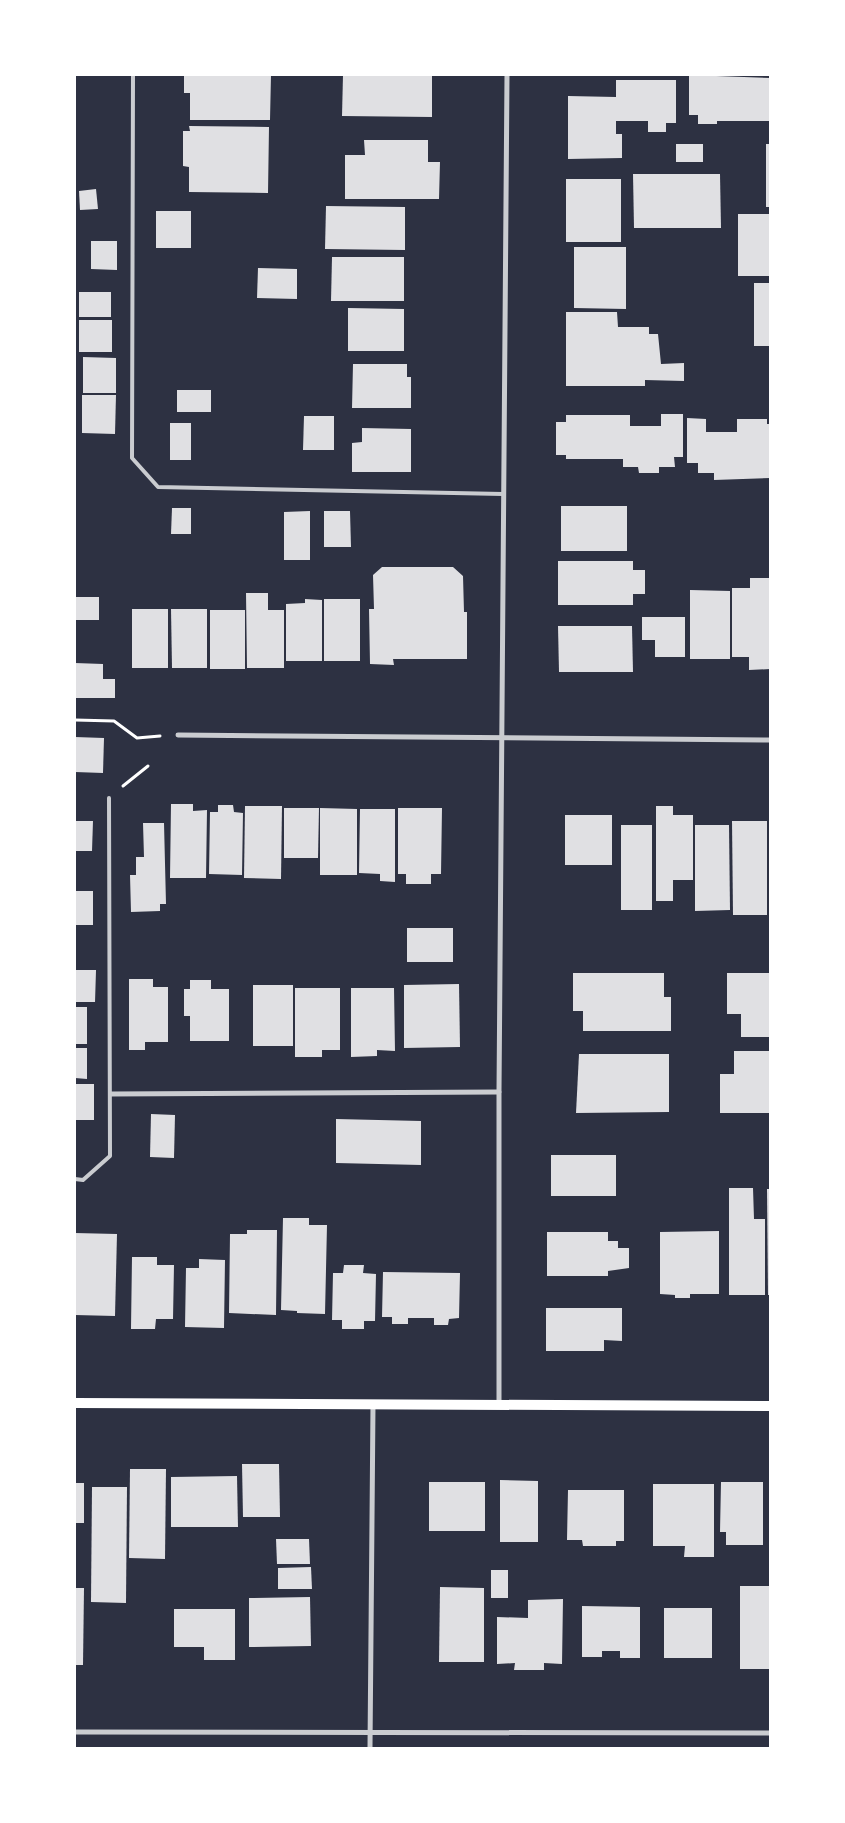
<svg xmlns="http://www.w3.org/2000/svg" width="845" height="1823" font-family="'Fira Sans',sans-serif">
	<style>
		.building { fill: #e0e0e3 }
		.lines { fill: none; stroke-linecap: round; stroke-linejoin: round }
		.path { stroke: #fff; stroke-width: 3 }
		.service { stroke: #caccd0; stroke-width: 4 }
		.minor { stroke: #caccd0; stroke-width: 5 }
		.secondary { stroke: #fff; stroke-width: 10 }
	</style>
	<rect width="100%" height="100%" fill="#2d3142"/>
	<!-- building -->
	<g class="building">
		<polygon points="184,75 271,75 270,120 190,120 190,93 184,93"/>
		<polygon points="343,75 432,75 432,117 342,116"/>
		<polygon points="689,75 770,78 770,121 717,121 717,124 698,124 698,115 689,115"/>
		<polygon points="616,80 676,80 676,123 666,123 666,132 648,132 648,121 616,121 616,134 622,134 622,158 568,159 568,96 616,97"/>
		<polygon points="189,126 269,127 268,193 189,192 189,167 183,166 183,131 190,131"/>
		<polygon points="364,140 428,140 428,162 440,162 439,199 345,199 345,155 365,155"/>
		<rect x="676" y="144" width="27" height="18"/>
		<rect x="766" y="144" width="4" height="63"/>
		<polygon points="633,174 720,174 721,228 634,228"/>
		<rect x="566" y="179" width="55" height="63"/>
		<polygon points="96,189 98,209 80,210 79,191"/>
		<polygon points="326,206 405,207 405,250 325,249"/>
		<rect x="156" y="211" width="35" height="37"/>
		<rect x="738" y="214" width="32" height="62"/>
		<polygon points="91,241 117,241 117,270 91,269"/>
		<polygon points="574,247 626,247 626,309 574,308"/>
		<polygon points="332,257 404,257 404,301 331,301"/>
		<polygon points="258,268 297,269 297,299 257,298"/>
		<rect x="754" y="283" width="16" height="63"/>
		<rect x="79" y="292" width="32" height="25"/>
		<polygon points="348,308 404,309 404,351 348,351"/>
		<polygon points="566,312 617,312 618,327 649,327 649,334 658,334 661,364 684,363 684,381 645,380 645,386 566,386"/>
		<rect x="79" y="320" width="33" height="32"/>
		<polygon points="83,357 116,358 116,393 83,393"/>
		<polygon points="353,364 407,364 407,377 411,377 411,408 352,408"/>
		<rect x="177" y="390" width="34" height="22"/>
		<polygon points="82,395 116,395 115,434 82,433"/>
		<polygon points="661,414 683,414 683,457 674,457 675,467 659,467 659,473 639,473 638,467 623,467 623,459 566,459 566,455 556,455 556,422 566,422 566,415 630,415 630,426 661,426"/>
		<polygon points="304,416 334,416 334,450 303,450"/>
		<polygon points="687,418 706,419 706,432 737,432 737,419 767,419 767,424 770,424 770,478 714,480 714,473 698,473 698,463 687,463"/>
		<rect x="170" y="423" width="21" height="37"/>
		<polygon points="362,428 411,429 411,472 352,472 352,443 362,442"/>
		<rect x="561" y="506" width="66" height="45"/>
		<polygon points="172,508 191,508 191,534 171,534"/>
		<polygon points="310,511 310,560 284,560 284,512"/>
		<polygon points="324,511 350,511 351,547 324,547"/>
		<polygon points="558,561 633,561 633,570 645,570 645,594 633,594 633,605 558,605"/>
		<polygon points="382,567 453,567 463,576 464,612 467,612 467,659 393,659 394,665 370,664 369,609 374,609 373,575"/>
		<polygon points="750,578 769,578 770,669 749,670 749,657 732,657 732,588 750,588"/>
		<polygon points="690,590 730,591 730,659 690,659"/>
		<polygon points="246,593 268,593 268,610 284,610 284,668 247,668"/>
		<rect x="75" y="597" width="24" height="23"/>
		<polygon points="305,599 322,600 322,661 286,661 286,604 305,603"/>
		<rect x="324" y="599" width="36" height="62"/>
		<rect x="132" y="609" width="36" height="59"/>
		<polygon points="171,609 207,609 207,668 172,668"/>
		<rect x="210" y="610" width="35" height="59"/>
		<polygon points="642,617 685,617 685,657 655,657 655,640 642,640"/>
		<polygon points="558,626 632,626 633,672 559,672"/>
		<polygon points="75,663 103,664 103,679 115,679 115,698 75,698"/>
		<polygon points="75,737 104,738 103,773 75,772"/>
		<polygon points="171,804 193,804 193,811 207,810 206,878 170,878"/>
		<polygon points="218,805 233,805 234,812 243,813 242,875 209,874 210,812 218,812"/>
		<polygon points="245,806 282,806 281,879 244,878"/>
		<polygon points="656,806 673,806 673,815 693,815 693,880 673,880 673,901 656,901"/>
		<polygon points="284,808 319,808 318,858 284,858"/>
		<polygon points="320,808 357,809 357,875 320,875"/>
		<polygon points="398,808 442,808 441,874 431,874 431,884 406,884 406,874 398,874"/>
		<polygon points="360,809 395,809 395,882 380,881 380,874 359,873"/>
		<rect x="565" y="815" width="47" height="50"/>
		<polygon points="75,821 93,821 92,851 75,851"/>
		<polygon points="732,821 767,821 767,915 733,915"/>
		<polygon points="143,823 164,823 166,904 160,904 160,911 131,912 130,875 136,875 136,857 144,857"/>
		<rect x="621" y="825" width="31" height="85"/>
		<polygon points="695,825 729,825 730,910 695,911"/>
		<rect x="75" y="891" width="18" height="34"/>
		<rect x="407" y="928" width="46" height="34"/>
		<polygon points="75,970 96,970 95,1002 75,1002"/>
		<polygon points="573,973 664,973 664,997 671,997 671,1031 583,1031 583,1011 573,1011"/>
		<polygon points="727,973 770,973 770,1037 741,1037 741,1014 727,1014"/>
		<polygon points="129,979 153,979 153,987 168,987 168,1042 145,1042 145,1050 129,1050"/>
		<polygon points="190,980 211,980 211,989 229,989 229,1041 190,1041 190,1016 184,1016 184,989 190,989"/>
		<polygon points="459,984 460,1047 404,1048 404,985"/>
		<rect x="253" y="985" width="40" height="61"/>
		<polygon points="295,988 340,988 340,1050 322,1050 322,1057 295,1057"/>
		<polygon points="351,988 394,988 395,1051 377,1050 377,1056 351,1057"/>
		<rect x="75" y="1007" width="12" height="37"/>
		<polygon points="75,1048 87,1048 87,1079 75,1078"/>
		<polygon points="734,1051 770,1051 770,1113 720,1113 720,1074 734,1074"/>
		<polygon points="579,1054 669,1054 669,1112 576,1113"/>
		<rect x="75" y="1084" width="19" height="36"/>
		<polygon points="151,1114 175,1115 174,1158 150,1157"/>
		<polygon points="336,1119 421,1121 421,1165 336,1163"/>
		<rect x="551" y="1155" width="65" height="41"/>
		<polygon points="729,1188 753,1188 754,1219 765,1219 765,1295 729,1295"/>
		<polygon points="767,1189 770,1189 770,1295 768,1295"/>
		<polygon points="283,1218 309,1218 309,1225 327,1225 325,1314 297,1313 297,1311 281,1310"/>
		<polygon points="247,1230 277,1230 276,1315 229,1313 230,1234 247,1234"/>
		<polygon points="719,1231 719,1294 690,1294 690,1298 675,1298 675,1295 660,1294 660,1232"/>
		<polygon points="547,1232 608,1232 608,1241 618,1241 618,1248 629,1248 629,1268 608,1271 608,1276 547,1276"/>
		<polygon points="75,1233 117,1234 115,1316 75,1315"/>
		<polygon points="132,1257 157,1257 157,1265 174,1265 173,1319 156,1319 155,1329 131,1329"/>
		<polygon points="199,1259 225,1260 224,1328 185,1327 186,1268 199,1268"/>
		<polygon points="344,1265 364,1265 363,1273 376,1274 375,1321 364,1321 364,1329 342,1329 342,1320 332,1320 333,1273 343,1273"/>
		<polygon points="383,1272 460,1273 459,1318 449,1319 448,1325 434,1325 434,1318 408,1318 408,1324 392,1324 392,1317 382,1317"/>
		<polygon points="546,1308 622,1308 622,1341 604,1340 604,1351 546,1351"/>
		<polygon points="242,1464 279,1464 280,1517 243,1517"/>
		<polygon points="130,1469 166,1469 165,1559 129,1558"/>
		<polygon points="237,1476 238,1527 171,1527 171,1477"/>
		<polygon points="500,1480 538,1481 538,1542 500,1542"/>
		<rect x="429" y="1482" width="56" height="49"/>
		<polygon points="721,1482 763,1482 763,1545 726,1545 726,1532 720,1532"/>
		<rect x="75" y="1483" width="9" height="40"/>
		<polygon points="653,1484 714,1484 714,1557 684,1557 685,1546 653,1546"/>
		<polygon points="92,1487 127,1487 126,1603 91,1602"/>
		<polygon points="568,1490 624,1490 624,1541 616,1541 616,1546 583,1546 582,1540 567,1540"/>
		<polygon points="276,1539 309,1539 310,1564 277,1564"/>
		<polygon points="311,1567 312,1589 278,1589 278,1568"/>
		<rect x="491" y="1570" width="17" height="28"/>
		<rect x="740" y="1586" width="30" height="83"/>
		<polygon points="440,1587 484,1588 484,1662 439,1662"/>
		<polygon points="75,1588 84,1588 83,1665 75,1665"/>
		<polygon points="310,1597 311,1646 249,1647 249,1598"/>
		<polygon points="563,1599 562,1664 544,1663 544,1670 514,1670 515,1663 497,1664 497,1617 528,1618 528,1600"/>
		<polygon points="582,1606 640,1607 640,1658 620,1658 620,1651 602,1651 602,1657 582,1657"/>
		<rect x="664" y="1608" width="48" height="50"/>
		<polygon points="174,1609 235,1609 235,1660 204,1660 204,1647 174,1647"/>
	</g>
	<g class="lines">
		<!-- path -->
		<g class="path">
			<polyline points="75,720 114,721 137,738 160,736"/>
			<polyline points="123,786 148,766"/>
		</g>
		<!-- service -->
		<g class="service">
			<polyline points="133,75 132,458 158,487 503,494"/>
			<polyline points="75,1179 83,1180 110,1156 109,798"/>
		</g>
		<!-- minor -->
		<g class="minor">
			<polyline points="178,735 770,740"/>
			<polyline points="111,1094 499,1092"/>
			<polyline points="499,1404 499,1092 507,75"/>
			<polyline points="75,1732 770,1733"/>
			<polyline points="370,1748 373,1405"/>
		</g>
		<!-- secondary -->
		<polyline class="secondary" points="75,1403 770,1406"/>
	</g>
	<!-- border -->
	<rect width="845" height="1823" fill="none" stroke="#ffffff" stroke-width="152"/>
</svg>
